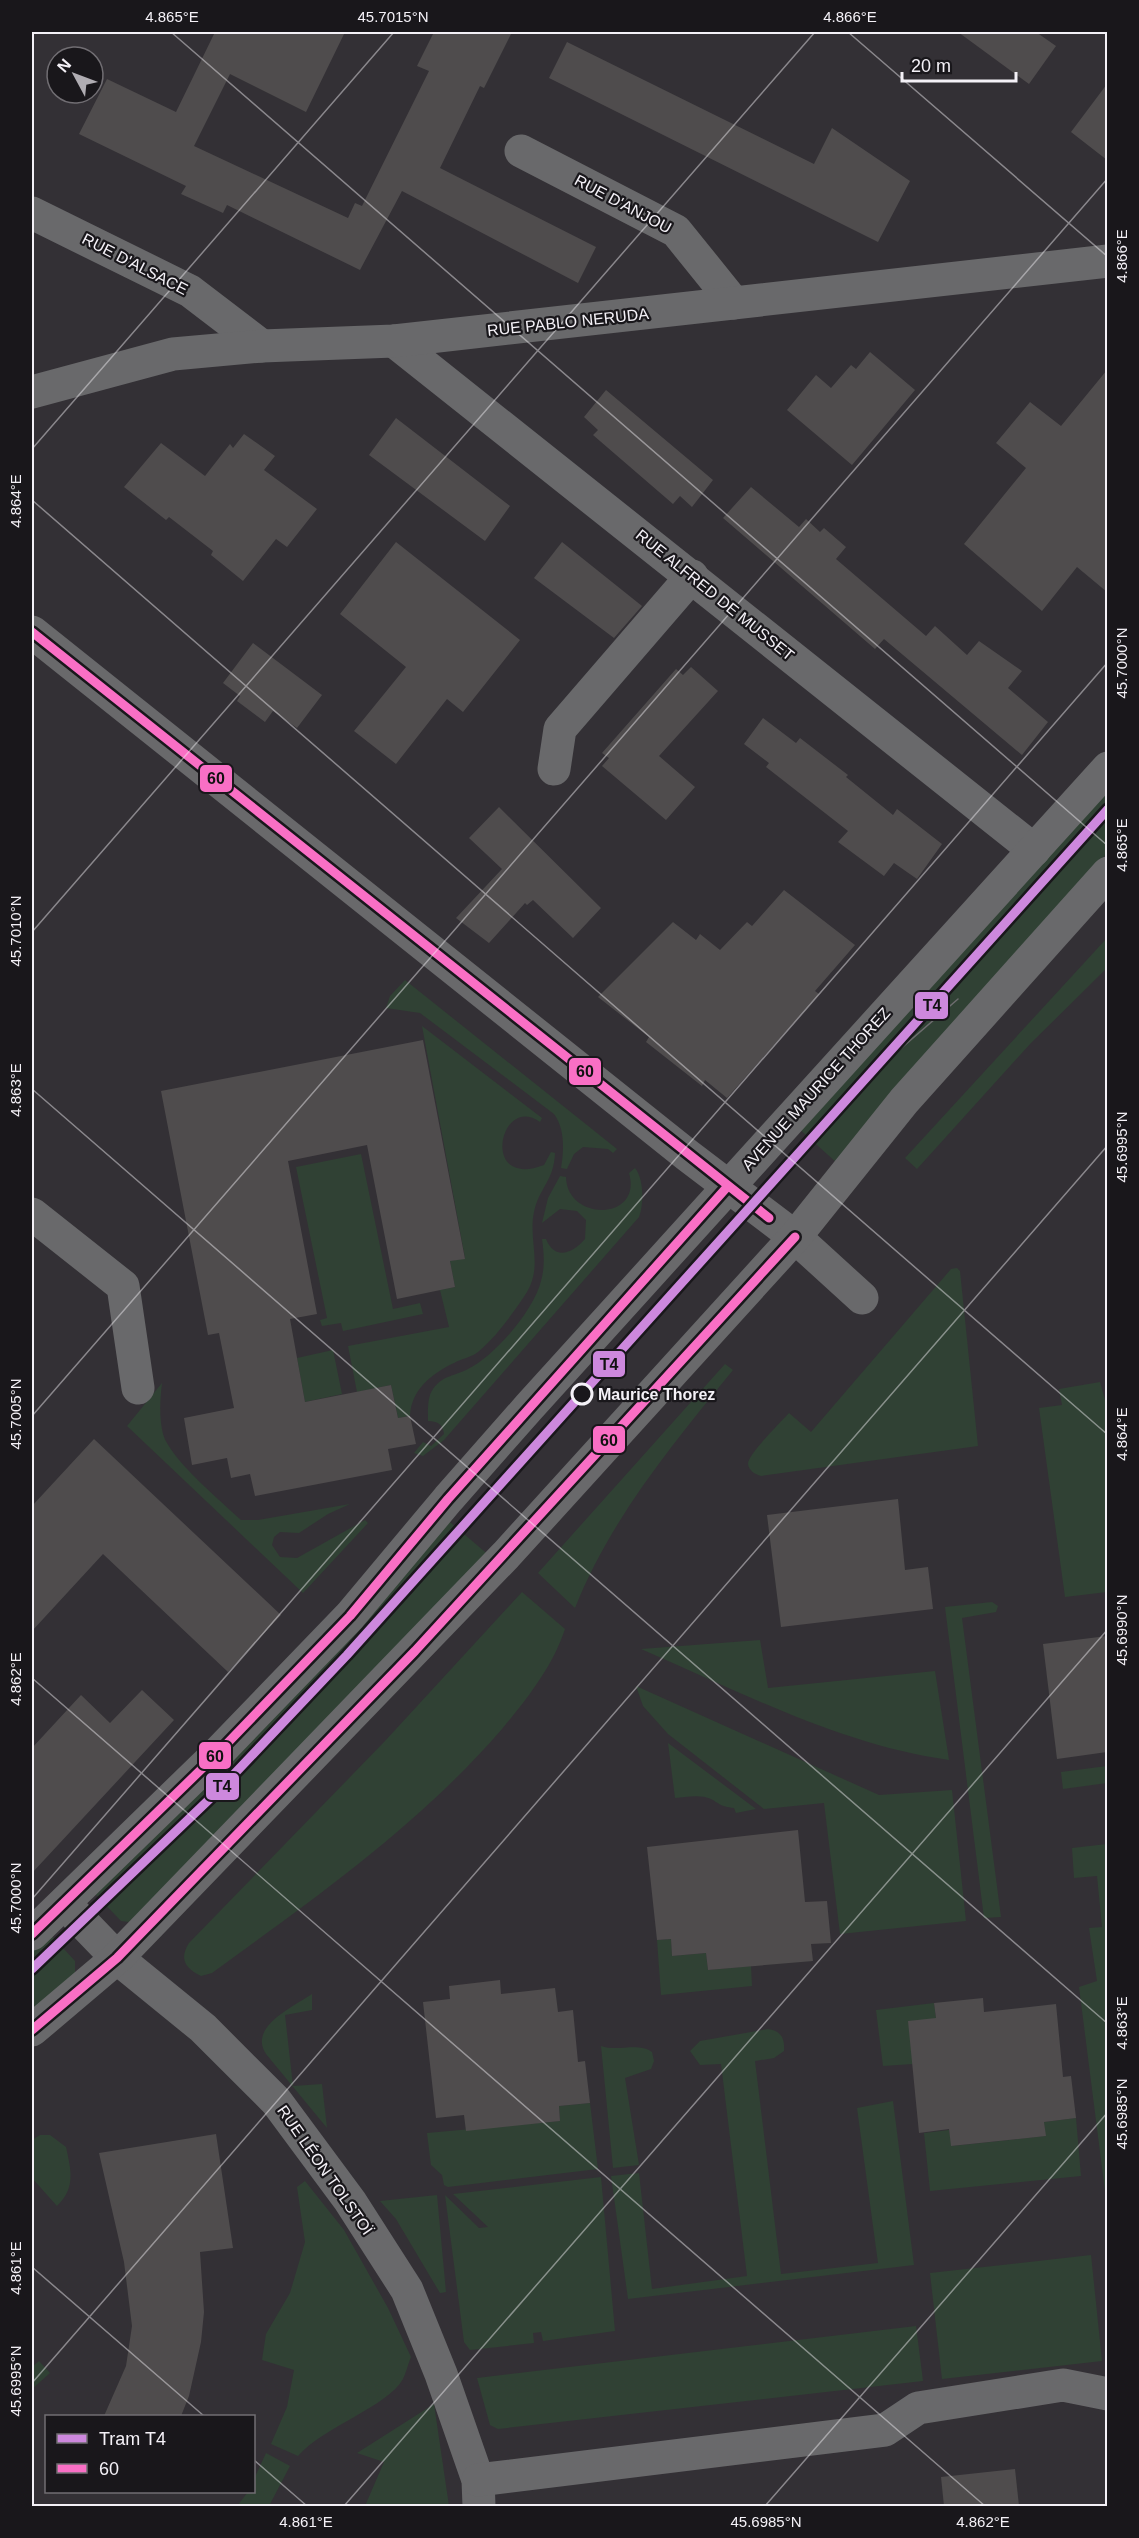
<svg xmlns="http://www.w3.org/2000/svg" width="1139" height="2538" font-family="Helvetica,sans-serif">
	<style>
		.green { fill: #304134 }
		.building { fill: #4f4c4d }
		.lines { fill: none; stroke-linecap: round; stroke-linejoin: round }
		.minor { stroke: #69696b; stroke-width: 33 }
		.tram { stroke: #6d6c6e; stroke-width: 1.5 }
		.bus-1-casing { stroke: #19171b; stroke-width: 14 }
		.bus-1 { stroke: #f96fc5; stroke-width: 9 }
		.tram-1-casing { stroke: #19171b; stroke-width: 14 }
		.tram-1 { stroke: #cd88dd; stroke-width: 9 }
		.ticks { fill: none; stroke: #f4f1f7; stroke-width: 1.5; stroke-opacity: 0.45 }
		.stop-dot { fill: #19171b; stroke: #f4f1f7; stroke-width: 3 }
		.labels { text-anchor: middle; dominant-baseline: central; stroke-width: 4.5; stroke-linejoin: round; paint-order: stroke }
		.street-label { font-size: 16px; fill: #f4f1f7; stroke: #19171b }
		.stop-label { font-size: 16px; font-weight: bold; fill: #f4f1f7; stroke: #19171b; text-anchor: start }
		.line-badge { stroke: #19171b; stroke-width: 2 }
		.pale-badge-label { font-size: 16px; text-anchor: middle; font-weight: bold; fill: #111 }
		.neatline { fill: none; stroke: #f4f1f7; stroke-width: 2 }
		.ticks-label { font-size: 15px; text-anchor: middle; fill: #f4f1f7 }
	</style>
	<rect width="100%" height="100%" fill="#333035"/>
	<!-- green -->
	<g class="green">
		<polygon points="1107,783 1107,853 893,1094 838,1164 796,1126"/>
		<polygon points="1107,938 1107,968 1031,1043 917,1169 905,1158"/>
		<path d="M405,980L617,1149L613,1153L608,1149L583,1147L574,1154L567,1169L561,1168C564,1150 565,1129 554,1114L420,1013L386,1008L390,996Z"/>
		<path d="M422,1026L542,1118L540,1122C500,1093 479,1190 544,1165L551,1152L555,1153C554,1181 539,1188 534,1212C528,1240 543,1265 527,1292C514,1312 497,1336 478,1352C472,1357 461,1359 454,1363C431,1374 411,1390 410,1416L398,1418L391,1385L357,1392L348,1346L449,1327L440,1290L455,1287L450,1261L465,1258Z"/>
		<polygon points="361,1154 393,1309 420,1303 423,1314 343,1331 341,1323 322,1326 320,1320 327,1318 296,1167"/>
		<path d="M635,1168C644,1179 644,1204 639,1217L444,1440L423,1456L414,1453L423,1442L431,1446L444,1434C443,1424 437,1421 428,1421C428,1411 427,1397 433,1389C443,1375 455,1376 468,1369C495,1356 534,1310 541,1281C545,1267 544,1253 542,1239H546C555,1261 573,1253 585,1239L586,1220L577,1211L560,1209L542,1223L548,1198L560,1176L566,1177C567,1222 643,1221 629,1173Z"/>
		<path d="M957,1268L960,1271L978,1446L761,1476C755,1474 749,1471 748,1464C748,1454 781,1422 789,1413L811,1432L951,1269Z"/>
		<polygon points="333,1350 342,1394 305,1402 297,1358"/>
		<path d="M725,1364L733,1370C672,1445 611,1518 575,1608L538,1573Z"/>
		<polygon points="1100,1382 1105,1400 1108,1400 1107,1592 1065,1597 1039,1408 1062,1405 1059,1389"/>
		<path d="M162,1383C160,1400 159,1417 163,1434C170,1459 221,1501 241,1520H258L350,1504L328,1514L299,1533L280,1532L274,1537L272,1545L280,1557L297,1558L365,1520L368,1523L303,1593L127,1426Z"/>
		<polygon points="444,1517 491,1557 129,1922 121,1921 96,1895 97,1886"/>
		<path d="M522,1592L565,1629C553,1666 527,1699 502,1729C418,1826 315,1898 212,1973L201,1976C185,1968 179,1959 189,1943L385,1741Z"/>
		<polygon points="992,1602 998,1606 996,1612 962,1618 1001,1917 984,1918 945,1607"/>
		<path d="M760,1640L768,1688L935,1671L949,1760C841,1745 741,1692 641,1649Z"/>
		<polygon points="636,1686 879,1795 952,1790 966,1921 840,1934 824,1803 764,1809 668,1734 643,1706"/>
		<path d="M668,1743L756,1809L736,1813L734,1808C719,1806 722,1805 711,1799C700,1794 686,1797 675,1798Z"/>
		<polygon points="1107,1766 1107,1783 1063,1789 1061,1772"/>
		<polygon points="1107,1844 1108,1844 1107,2207 1079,1987 1097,1981 1089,1928 1102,1927 1097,1876 1074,1878 1072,1848"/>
		<polygon points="50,1934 75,1961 75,1973 32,2012 32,1947"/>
		<polygon points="671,1939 672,1956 706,1953 708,1970 751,1966 752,1986 661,1995 657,1940"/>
		<path d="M312,1994V2010L285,2015L293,2086L322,2084L327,2128L266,2054C248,2027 293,2007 312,1994Z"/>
		<polygon points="934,2003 936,2018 913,2064 883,2066 876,2010"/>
		<path d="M768,2029C781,2031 785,2038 784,2051L774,2058L755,2061L781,2274L878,2263L857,2108L893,2101L914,2265L628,2299L611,2176L639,2173L652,2289L747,2276L721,2064L700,2065L690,2051L700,2041Z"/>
		<path d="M601,2046C618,2052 638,2042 652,2052L654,2061L651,2069L625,2078L639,2165L613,2168Z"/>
		<polygon points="590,2103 598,2169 448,2187 444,2185 442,2175 431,2165 427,2133 560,2121 559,2106"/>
		<polygon points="1076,2118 1081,2176 930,2191 924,2133 949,2130 952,2146 1045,2136 1044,2122"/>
		<path d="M40,2135H50L66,2147C71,2170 76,2188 57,2206L32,2178V2140Z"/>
		<polygon points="601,2177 615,2331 543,2341 541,2332 533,2333 534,2343 470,2350 464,2342 445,2195 479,2228 488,2227 453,2194"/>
		<path d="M305,2181L344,2230L388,2308L411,2357C408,2364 406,2373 403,2379C387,2407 323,2427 298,2456L271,2444L287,2407L294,2370L262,2360L266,2334L290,2293L305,2242L297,2187Z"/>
		<polygon points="437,2195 446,2292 440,2293 396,2219 380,2201"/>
		<polygon points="1091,2255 1102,2361 942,2379 930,2273"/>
		<polygon points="916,2326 923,2381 498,2429 490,2425 477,2378"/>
		<polygon points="39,2361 50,2373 32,2389 32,2367"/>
		<polygon points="434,2404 449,2506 365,2506 384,2462 357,2453"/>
		<polygon points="266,2453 290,2466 269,2506 237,2506 248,2492 254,2492 254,2479"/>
	</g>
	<!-- building -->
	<g class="building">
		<polygon points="215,32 345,32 306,112 230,74 194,146 348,218 355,203 362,206 429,71 417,66 434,32 512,32 484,88 480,86 440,168 596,247 578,283 402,191 360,270 227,205 223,213 181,194 186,186 79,134 107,79 176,112"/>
		<polygon points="958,32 1036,32 1056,46 1029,84"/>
		<polygon points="567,42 814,164 832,128 910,181 878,242 549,78"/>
		<polygon points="1107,84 1107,160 1071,132"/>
		<polygon points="870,352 915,390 852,465 787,410 816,375 831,388 851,365 856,369"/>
		<polygon points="1107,370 1107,592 1077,567 1042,611 964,544 1026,468 996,443 1030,402 1061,426"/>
		<polygon points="606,390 713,480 692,507 680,496 673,504 593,435 598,430 584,417"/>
		<polygon points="396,418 510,506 485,541 369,455"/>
		<polygon points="244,434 275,456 264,470 317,509 287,547 276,539 243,581 211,555 213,551 169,517 166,520 124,487 161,443 205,476 230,444 233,448"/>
		<polygon points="751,487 799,527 806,519 820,532 824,528 846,547 836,559 926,636 935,626 967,655 979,641 1022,671 1008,688 1048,722 1022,755 884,639 875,649 723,518"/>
		<polygon points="396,542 520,640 463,712 447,699 396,764 354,731 406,667 340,614"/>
		<polygon points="562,542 642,606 614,638 534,578"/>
		<polygon points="253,643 322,695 297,728 273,711 265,722 237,701 240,696 223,683"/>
		<polygon points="691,667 718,691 659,756 695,787 666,820 602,766 609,758 602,753 676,669 683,675"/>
		<polygon points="763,718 796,743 800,738 848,775 846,777 893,815 897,809 942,844 917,879 894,863 884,876 838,842 848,831 766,767 769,763 744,744"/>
		<polygon points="499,807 601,908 573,938 533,900 527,905 525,903 489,943 456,918 502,869 469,838"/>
		<polygon points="784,890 855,945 815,991 819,994 727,1098 705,1080 702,1086 646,1042 649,1037 598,997 673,922 696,940 700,934 720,950 747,922 752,926"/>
		<polygon points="423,1040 465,1259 450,1261 455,1287 397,1299 367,1145 288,1161 317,1314 290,1319 305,1402 391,1385 398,1418 410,1416 416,1444 388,1449 392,1470 255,1496 250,1474 231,1478 227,1458 192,1465 184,1418 234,1408 219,1333 208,1335 161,1091"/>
		<polygon points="94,1439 281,1615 228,1672 103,1554 32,1631 32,1506"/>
		<polygon points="898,1499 905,1570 928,1567 933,1609 781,1627 767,1515"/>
		<polygon points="1107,1636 1107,1752 1057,1759 1043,1644"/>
		<polygon points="142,1690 174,1720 32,1873 32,1748 81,1695 110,1723"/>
		<polygon points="798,1830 805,1902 827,1901 831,1943 811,1944 813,1961 708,1970 706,1953 672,1956 671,1939 657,1940 647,1847"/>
		<polygon points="500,1980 501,1994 555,1988 558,2012 573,2010 578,2062 585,2061 590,2103 559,2106 560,2121 466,2131 464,2115 436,2118 423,2002 450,1999 449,1986"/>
		<polygon points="983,1998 984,2012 1056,2004 1063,2077 1071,2076 1076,2118 1044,2122 1046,2136 951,2146 949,2129 919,2133 908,2021 936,2018 934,2003"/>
		<polygon points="216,2134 233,2248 200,2252 204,2312 201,2342 189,2396 181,2416 104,2416 126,2366 132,2326 124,2262 99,2153"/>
		<polygon points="1015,2469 1019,2506 944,2506 941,2477"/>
	</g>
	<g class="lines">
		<!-- minor -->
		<g class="minor">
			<polyline points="521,151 676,231 734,303"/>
			<polyline points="32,213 190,291 262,346"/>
			<polyline points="394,341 1034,850"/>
			<polyline points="32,392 173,354 262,346 394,341 1108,261"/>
			<polyline points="32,632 687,1155 795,1237 862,1298"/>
			<polyline points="554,769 560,729 692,576"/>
			<polyline points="32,1214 123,1286 138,1388"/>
			<polyline points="65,1904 117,1958 203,2028 276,2101 350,2201 407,2290 441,2374 478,2480 479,2506"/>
			<polyline points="32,1934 216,1755 350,1616 448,1499 529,1407 1108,768"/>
			<polyline points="32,2030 117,1958 506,1555 795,1237 904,1101 1108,873"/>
			<polyline points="478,2480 885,2430 918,2408 1063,2385 1108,2394"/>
		</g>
		<!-- tram -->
		<polyline class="tram" points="861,1083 958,999"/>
		<!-- bus-1 casing -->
		<g class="bus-1-casing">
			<g id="bus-1">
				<polyline points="32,632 769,1218"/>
				<polyline points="32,1934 216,1755 350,1616 448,1499 728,1186"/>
				<polyline points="32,2030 117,1958 415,1651 795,1237"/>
			</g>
		</g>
		<!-- bus-1 -->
		<use href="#bus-1" class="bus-1"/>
		<!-- tram-1 casing -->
		<g class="tram-1-casing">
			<polyline id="tram-1" points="32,1969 219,1790 347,1655 1108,809"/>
		</g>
		<!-- tram-1 -->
		<use href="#tram-1" class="tram-1"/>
	</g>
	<!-- ticks -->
	<path class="ticks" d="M171,32L1108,846M848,32L1108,257M32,449L394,32M32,500L1108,1435M32,932L815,32M32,1089L1108,2024M32,1416L1108,178M32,1678L985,2506M32,1899L1108,662M32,2267L204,2416M32,2383L1108,1145M254,2460L307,2506M344,2506L1108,1629M765,2506L1108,2112"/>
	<!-- markers -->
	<circle class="stop-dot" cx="582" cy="1394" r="10"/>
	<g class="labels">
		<!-- street labels -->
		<g class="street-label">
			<text transform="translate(623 204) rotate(28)">RUE D'ANJOU</text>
			<text transform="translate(135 264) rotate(27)">RUE D'ALSACE</text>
			<text transform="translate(568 322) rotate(-6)">RUE PABLO NERUDA</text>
			<text transform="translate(715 595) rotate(39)">RUE ALFRED DE MUSSET</text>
			<text transform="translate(816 1089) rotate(-48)">AVENUE MAURICE THOREZ</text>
			<text transform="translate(325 2170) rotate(55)">RUE LÉON TOLSTOÏ</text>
		</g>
		<!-- stop labels -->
		<g class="stop-label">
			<text x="598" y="1394">Maurice Thorez</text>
		</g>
	</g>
	<g class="line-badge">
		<rect x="199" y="764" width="34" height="29" rx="6" fill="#f96fc5"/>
		<rect x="914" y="991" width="35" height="29" rx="6" fill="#cd88dd"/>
		<rect x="568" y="1057" width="34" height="29" rx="6" fill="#f96fc5"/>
		<rect x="592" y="1350" width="34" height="28" rx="6" fill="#cd88dd"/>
		<rect x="592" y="1425" width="34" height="29" rx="6" fill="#f96fc5"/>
		<rect x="198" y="1741" width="34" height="29" rx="6" fill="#f96fc5"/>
		<rect x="205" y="1772" width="35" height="29" rx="6" fill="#cd88dd"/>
	</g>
	<g class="pale-badge-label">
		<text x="216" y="784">60</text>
		<text x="932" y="1011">T4</text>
		<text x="585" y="1077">60</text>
		<text x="609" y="1370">T4</text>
		<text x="609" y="1446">60</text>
		<text x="215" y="1762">60</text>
		<text x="222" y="1792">T4</text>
	</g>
	<!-- border -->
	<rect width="1139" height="2538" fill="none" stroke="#19171b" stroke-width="66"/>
	<!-- legend -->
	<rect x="45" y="2415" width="210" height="78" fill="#19171b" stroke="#716e73" stroke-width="1.5"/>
	<rect x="57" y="2434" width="30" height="9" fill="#cd88dd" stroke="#716e73" stroke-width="1.5"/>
	<text x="99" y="2445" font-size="18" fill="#f4f1f7">Tram T4</text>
	<rect x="57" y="2464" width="30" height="9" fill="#f96fc5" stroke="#716e73" stroke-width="1.5"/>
	<text x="99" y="2475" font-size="18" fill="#f4f1f7">60</text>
	<!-- north arrow -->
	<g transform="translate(75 75) rotate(311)"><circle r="28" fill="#19171b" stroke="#716e73" stroke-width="1.5"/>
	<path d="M0-4.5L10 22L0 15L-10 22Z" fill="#b0adb3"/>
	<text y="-9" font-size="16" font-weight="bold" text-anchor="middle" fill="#f4f1f7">N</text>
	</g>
	<!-- scale -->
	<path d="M902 72v9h114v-9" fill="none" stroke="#f4f1f7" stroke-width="3"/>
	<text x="911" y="72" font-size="18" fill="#f4f1f7" stroke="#19171b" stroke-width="4.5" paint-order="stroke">20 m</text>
	<rect x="33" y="33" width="1073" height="2472" class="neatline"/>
	<g class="ticks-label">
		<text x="172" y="22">4.865°E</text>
		<text x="393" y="22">45.7015°N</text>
		<text x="850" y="22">4.866°E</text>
		<text transform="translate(1122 256) rotate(-90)" y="5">4.866°E</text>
		<text transform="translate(16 501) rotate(-90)" y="5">4.864°E</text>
		<text transform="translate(1122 663) rotate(-90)" y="5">45.7000°N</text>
		<text transform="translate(1122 845) rotate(-90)" y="5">4.865°E</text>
		<text transform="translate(16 931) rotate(-90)" y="5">45.7010°N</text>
		<text transform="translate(16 1090) rotate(-90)" y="5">4.863°E</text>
		<text transform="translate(1122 1147) rotate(-90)" y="5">45.6995°N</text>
		<text transform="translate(16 1414) rotate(-90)" y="5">45.7005°N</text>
		<text transform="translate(1122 1434) rotate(-90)" y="5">4.864°E</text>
		<text transform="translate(1122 1630) rotate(-90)" y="5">45.6990°N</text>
		<text transform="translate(16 1679) rotate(-90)" y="5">4.862°E</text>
		<text transform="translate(16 1898) rotate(-90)" y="5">45.7000°N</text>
		<text transform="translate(1122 2023) rotate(-90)" y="5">4.863°E</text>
		<text transform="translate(1122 2114) rotate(-90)" y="5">45.6985°N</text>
		<text transform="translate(16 2268) rotate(-90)" y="5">4.861°E</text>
		<text transform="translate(16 2381) rotate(-90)" y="5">45.6995°N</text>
		<text x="306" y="2527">4.861°E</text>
		<text x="766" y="2527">45.6985°N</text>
		<text x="983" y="2527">4.862°E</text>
	</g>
</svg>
